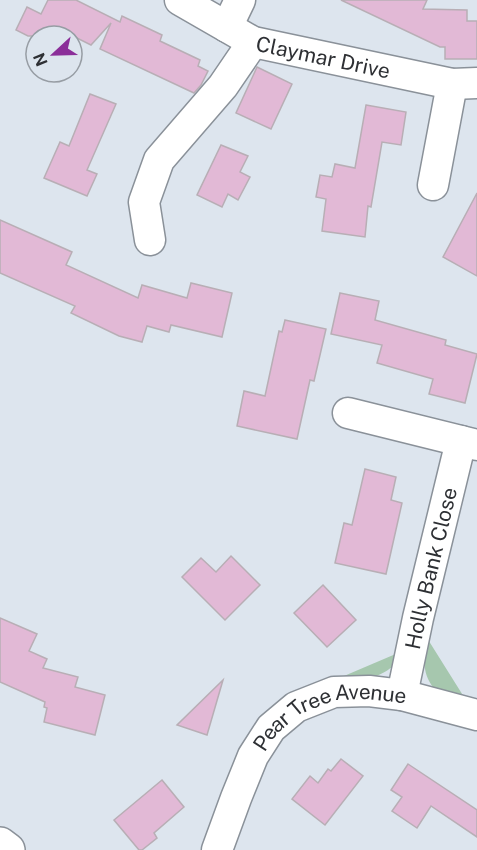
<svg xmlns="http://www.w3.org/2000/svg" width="477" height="850" font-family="'Public Sans',sans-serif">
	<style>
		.green { fill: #a6c7ae }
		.building { fill: #e2b9d6; stroke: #b8aeb5; stroke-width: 1.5 }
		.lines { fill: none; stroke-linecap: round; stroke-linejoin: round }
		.street-casing { stroke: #8a9199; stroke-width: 33 }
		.secondary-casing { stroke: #8a9199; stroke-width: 36 }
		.street { stroke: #fff; stroke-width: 30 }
		.secondary { stroke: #fff; stroke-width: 33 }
		.labels { text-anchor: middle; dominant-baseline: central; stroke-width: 4.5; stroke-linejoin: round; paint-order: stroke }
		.street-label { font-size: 21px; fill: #2e3034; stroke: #dde5ee }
	</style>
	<rect width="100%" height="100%" fill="#dde5ee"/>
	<!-- green -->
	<g class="green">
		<path d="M427,638L469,705C460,701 440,694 434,688C421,673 424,655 427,638Z"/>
		<path d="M398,653C397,656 397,659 396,662C386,681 315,694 293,700L290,693L326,679L344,676Z"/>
	</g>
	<!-- building -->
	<g class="building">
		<polygon points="48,0 76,0 120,22 122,16 162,35 160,41 200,60 198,66 208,71 201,85 194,93 100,49 111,23 91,45 73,36 28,36 16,30 27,7 41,14"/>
		<polygon points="341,0 427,0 423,9 467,10 467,21 477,21 477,59 445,59 445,47 440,47"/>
		<polygon points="257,67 292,84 271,129 236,113"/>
		<polygon points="90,94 116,104 87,170 97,174 87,196 44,178 60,142 69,146"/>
		<polygon points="366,105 406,112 401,145 382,142 371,207 368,206 365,237 322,231 326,199 316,197 320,175 332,177 335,164 355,168"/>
		<polygon points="221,145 248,156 240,172 250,177 238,200 228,194 222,207 197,195"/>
		<polygon points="477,193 477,276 443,257"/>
		<polygon points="0,220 72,252 66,265 138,298 142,285 187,298 191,283 232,293 222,337 171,325 169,332 147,326 142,342 119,336 71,313 75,306 0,273"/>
		<polygon points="340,293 379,301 375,320 446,340 445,345 477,354 465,403 429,394 433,379 377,363 382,345 331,334"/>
		<polygon points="285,320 326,329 314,381 310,380 297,439 237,426 244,391 265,396 279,331 282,332"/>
		<polygon points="365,469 396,477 391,500 402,503 386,574 335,563 344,523 352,525"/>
		<polygon points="231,556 260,585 225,620 182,577 201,558 216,572"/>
		<polygon points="323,585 356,620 327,647 294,613"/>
		<polygon points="0,618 37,634 29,651 47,659 43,668 78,677 75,687 105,695 95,735 44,722 47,708 44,707 45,702 0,682"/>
		<polygon points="223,680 207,735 177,725"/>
		<polygon points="341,759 363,776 325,825 292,799 310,776 318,783 328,769 331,771"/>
		<polygon points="408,764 477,810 477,837 431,806 417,828 392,811 402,797 391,790"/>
		<polygon points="162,780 184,807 154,833 157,838 142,850 139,850 114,820"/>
	</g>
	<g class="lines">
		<!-- street casing -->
		<g class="street-casing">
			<g id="street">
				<path id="s1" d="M180,0L253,42L452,84L477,83"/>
				<polyline points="227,27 240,0"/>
				<polyline points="433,185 452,84"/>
				<polyline points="150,240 144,202 159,160 223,86 253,42"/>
				<polyline points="348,413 477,445"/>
				<path id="s2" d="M402,695L418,618L461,441"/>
				<path id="s3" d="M217,850L236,798L253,756L271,728L296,707L334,692L369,691L402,695L477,715"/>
			</g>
		</g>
		<!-- secondary casing -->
		<g class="secondary-casing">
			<polyline id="secondary" points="0,844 8,850"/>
		</g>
		<!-- street -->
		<use href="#street" class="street"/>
		<!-- secondary -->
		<use href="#secondary" class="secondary"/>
	</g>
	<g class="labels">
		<!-- street labels -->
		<g class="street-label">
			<text stroke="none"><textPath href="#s1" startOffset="156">Claymar Drive</textPath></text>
			<text stroke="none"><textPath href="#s2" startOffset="130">Holly Bank Close</textPath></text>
			<text stroke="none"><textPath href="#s3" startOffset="195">Pear Tree Avenue</textPath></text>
		</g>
	</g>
	<!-- north arrow -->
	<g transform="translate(54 54) rotate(248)"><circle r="28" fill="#dde5ee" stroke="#979da4" stroke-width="1.5"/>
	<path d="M0-4.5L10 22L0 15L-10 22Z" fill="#8b2e99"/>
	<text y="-9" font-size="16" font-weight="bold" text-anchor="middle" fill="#2e3034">N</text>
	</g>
</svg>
